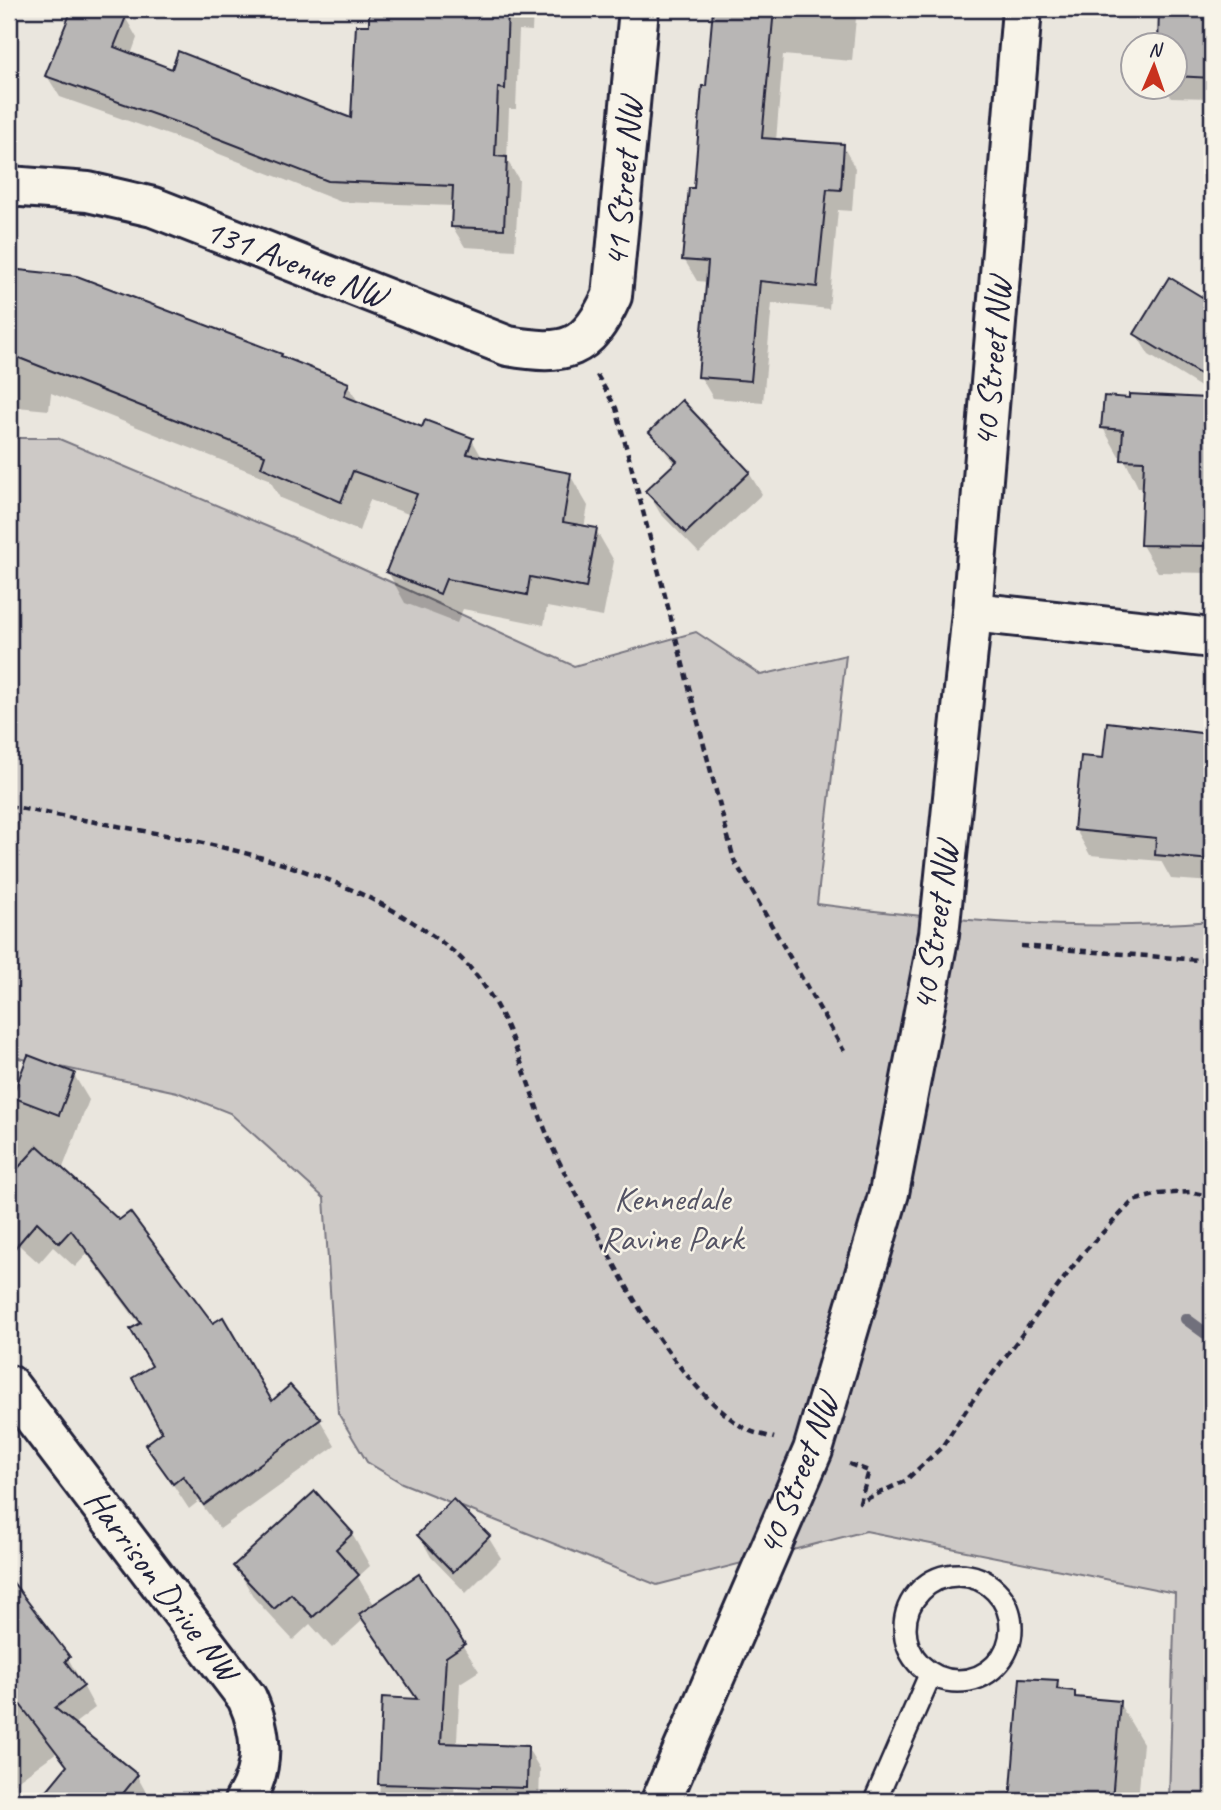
<svg xmlns="http://www.w3.org/2000/svg" width="1221" height="1810" font-family="Caveat,sans-serif">
	<style>
		.green { fill: #cdc9c6; stroke: #787680; stroke-width: 2 }
		.shadow { fill: #0003 }
		.lines { fill: none; stroke-linecap: round; stroke-linejoin: round }
		.stream { stroke: #716f7b; stroke-width: 12 }
		.building { fill: #b8b6b5; stroke: #22223b; stroke-width: 2 }
		.service-casing { stroke: #22223b; stroke-width: 26 }
		.minor-casing { stroke: #22223b; stroke-width: 44 }
		.tertiary-casing { stroke: #22223b; stroke-width: 44 }
		.path { stroke: #22223b; stroke-width: 4.5; stroke-dasharray: 7 5; stroke-linecap: butt }
		.service { stroke: #f7f3e8; stroke-width: 21 }
		.minor { stroke: #f7f3e8; stroke-width: 38 }
		.tertiary { stroke: #f7f3e8; stroke-width: 38 }
		.labels { text-anchor: middle; dominant-baseline: central; stroke-width: 5; stroke-linejoin: round; paint-order: stroke }
		.street-label { font-size: 35px; fill: #22223b; stroke: #f7f3e8 }
		.park-label { font-size: 35px; fill: #555465; stroke: #f7f3e8 }
	</style>
	<rect width="100%" height="100%" fill="#eae6de"/>
	<filter id="ink" filterUnits="userSpaceOnUse"><feTurbulence type="fractalNoise" baseFrequency=".0143" numOctaves="2"/><feDisplacementMap in="SourceGraphic" scale="14" xChannelSelector="R" yChannelSelector="G"/><feConvolveMatrix kernelMatrix="1 2 1 2 8 2 1 2 1" color-interpolation-filters="sRGB"/></filter>
	<g filter="url(#ink)">
		<!-- green -->
		<path class="green" d="M9,438H57L299,540L574,666L696,632L761,675L846,655L817,904C948,921 1081,932 1212,921V1801H1169L1175,1593L866,1531L657,1585L402,1483L367,1462L338,1413L324,1198L230,1113L177,1092L9,1056Z"/>
		<!-- shadow -->
		<g class="shadow">
			<polygon points="74,9 105,9 125,17 137,38 131,55 173,71 352,120 465,32 466,9 533,9 532,31 519,30 516,109 509,109 507,160 519,180 515,250 465,247 452,226 453,206 341,202 194,144 60,97 47,76"/>
			<polygon points="714,9 851,9 856,18 852,61 783,55 776,141 843,146 855,168 852,211 838,210 829,309 772,303 763,402 713,398 700,376 708,282 697,281 684,259 696,190"/>
			<polygon points="1160,9 1212,9 1212,98 1171,97 1166,88 1176,88 1176,46 1159,46"/>
			<polygon points="9,270 77,278 348,384 359,404 423,429 472,440 483,459 570,475 588,506 584,528 596,530 614,561 603,617 547,607 544,625 463,609 457,623 405,603 388,572 411,515 370,500 359,531 280,498 269,479 51,393 49,410 17,407 9,392"/>
			<polygon points="1170,279 1212,305 1212,394 1149,355 1136,334"/>
			<polygon points="1131,395 1212,400 1212,573 1158,572 1142,545 1144,487 1138,487 1123,456 1119,456 1103,428 1131,400"/>
			<polygon points="651,432 749,473 762,494 699,553 660,513 647,491 675,465"/>
			<polygon points="1208,736 1212,744 1212,882 1171,879 1161,861 1090,855 1076,830 1105,760"/>
			<polygon points="29,1058 74,1075 89,1100 62,1170 271,1404 290,1387 320,1420 335,1446 220,1529 199,1501 189,1509 147,1445 165,1432 154,1367 140,1325 87,1254 75,1267 53,1247 39,1263 9,1236 9,1111"/>
			<polygon points="352,1534 370,1566 358,1577 375,1606 418,1577 479,1671 460,1683 454,1797 430,1795 428,1801 350,1801 354,1791 379,1800 384,1699 418,1701 364,1619 332,1648 310,1624 293,1640 254,1598 236,1566"/>
			<polygon points="419,1535 488,1537 501,1558 466,1593 431,1557"/>
			<polygon points="9,1580 68,1658 95,1708 70,1727 76,1738 9,1787 9,1703 14,1699 9,1692"/>
			<polygon points="1022,1680 1057,1682 1062,1691 1074,1692 1078,1699 1119,1703 1143,1743 1138,1801 1012,1801"/>
			<polygon points="527,1747 540,1769 539,1801 486,1801 477,1786"/>
			<polygon points="137,1776 149,1798 146,1801 42,1800"/>
		</g>
		<g class="lines">
			<!-- stream -->
			<polyline class="stream" points="1186,1319 1212,1338"/>
		</g>
		<!-- building -->
		<g class="building">
			<polygon points="72,9 129,9 114,47 172,69 178,51 351,118 356,25 369,25 369,9 508,9 505,89 498,88 495,156 507,157 504,229 451,227 453,186 328,181 181,124 45,76"/>
			<polygon points="713,9 774,9 762,138 844,144 841,190 827,189 817,287 760,281 751,381 698,377 708,262 682,260 689,188 694,188 702,86 706,86"/>
			<polygon points="1159,9 1212,9 1212,78 1175,76 1175,46 1158,46"/>
			<polygon points="9,269 77,276 282,354 281,356 349,383 344,396 422,427 425,420 473,438 467,454 571,473 563,522 597,528 586,588 530,577 527,595 446,579 440,594 386,572 417,494 353,471 341,502 261,467 265,455 9,354"/>
			<polygon points="1169,277 1212,303 1212,353 1200,374 1134,334"/>
			<polygon points="1129,394 1206,398 1204,424 1212,424 1212,530 1207,530 1207,546 1140,545 1144,461 1121,460 1123,430 1101,428 1104,396 1129,398"/>
			<polygon points="682,400 750,472 686,533 645,491 677,461 649,432"/>
			<polygon points="1107,722 1209,734 1206,766 1212,767 1212,860 1155,855 1156,838 1074,830 1081,756 1103,758"/>
			<polygon points="28,1055 75,1073 59,1115 12,1097"/>
			<polygon points="38,1146 119,1220 130,1212 213,1323 223,1317 272,1401 290,1385 321,1419 204,1505 183,1476 173,1484 145,1445 162,1432 132,1378 152,1366 130,1329 141,1323 71,1230 59,1243 37,1222 9,1255 9,1178"/>
			<polygon points="315,1491 353,1533 336,1549 359,1575 313,1617 291,1594 274,1609 233,1566"/>
			<polygon points="453,1499 490,1536 453,1572 417,1535"/>
			<polygon points="419,1574 465,1644 446,1657 441,1743 528,1746 527,1788 378,1784 382,1697 417,1699 359,1614"/>
			<polygon points="9,1577 70,1657 65,1661 84,1686 55,1708 138,1775 117,1801 38,1801 67,1766 9,1690"/>
			<polygon points="1020,1678 1058,1680 1057,1689 1075,1691 1075,1697 1120,1701 1112,1801 1010,1801"/>
		</g>
		<g class="lines">
			<!-- service casing -->
			<g class="service-casing">
				<g id="service">
					<circle cx="958" cy="1628" r="53"/>
					<polyline points="875,1801 930,1675"/>
				</g>
			</g>
			<!-- minor casing -->
			<g class="minor-casing">
				<g id="minor">
					<path d="M9,186L88,192L153,207L508,346C566,356 587,351 612,296L639,9"/>
					<polyline points="972,612 1212,638"/>
					<path d="M9,1385L247,1698C263,1734 265,1767 244,1801"/>
				</g>
			</g>
			<!-- tertiary casing -->
			<g class="tertiary-casing">
				<polyline id="tertiary" points="661,1801 813,1450 889,1193 939,934 972,612 1022,9"/>
			</g>
			<!-- path -->
			<g class="path">
				<polyline points="597,375 616,408 734,860 844,1051"/>
				<path d="M9,806C158,836 326,850 449,948C510,996 522,1078 552,1146C562,1170 577,1194 589,1217C626,1288 676,1383 744,1428C752,1433 764,1435 774,1438"/>
				<polyline points="1021,946 1212,961"/>
				<polyline points="849,1464 869,1471 860,1502 905,1481 942,1447 970,1404 1083,1253 1133,1201 1159,1194 1190,1192 1212,1197"/>
			</g>
			<!-- service -->
			<use href="#service" class="service"/>
			<!-- minor -->
			<use href="#minor" class="minor"/>
			<!-- tertiary -->
			<use href="#tertiary" class="tertiary"/>
		</g>
	</g>
	<g class="labels">
		<!-- street labels -->
		<g class="street-label">
			<text transform="translate(623 182) rotate(-85)">41 Street NW</text>
			<text transform="translate(296 263) rotate(21)">131 Avenue NW</text>
			<text transform="translate(992 362) rotate(-85)">40 Street NW</text>
			<text transform="translate(935 926) rotate(-82)">40 Street NW</text>
			<text transform="translate(798 1474) rotate(-69)">40 Street NW</text>
			<text transform="translate(162 1585) rotate(53)">Harrison Drive NW</text>
		</g>
		<!-- park labels -->
		<g class="park-label">
			<text x="672" y="1198">Kennedale<tspan x="672" dy="40">Ravine Park</tspan></text>
		</g>
	</g>
	<!-- margin -->
	<rect width="1221" height="1810" fill="none" stroke="#f7f3e8" stroke-width="35"/>
	<rect x="18" y="18" width="1186" height="1775" fill="none" stroke="#22223b" stroke-width="2.5" filter="url(#ink)"/>
	<!-- north arrow -->
	<g transform="translate(1154 66) rotate(2)"><circle r="33" fill="#f7f3e8" stroke="#a29fa3" stroke-width="2"/>
	<path d="M0-5L12 26L0 18L-12 26Z" fill="#c8321e"/>
	<text y="-10" font-size="19" font-weight="bold" text-anchor="middle" fill="#22223b">N</text>
	</g>
</svg>
